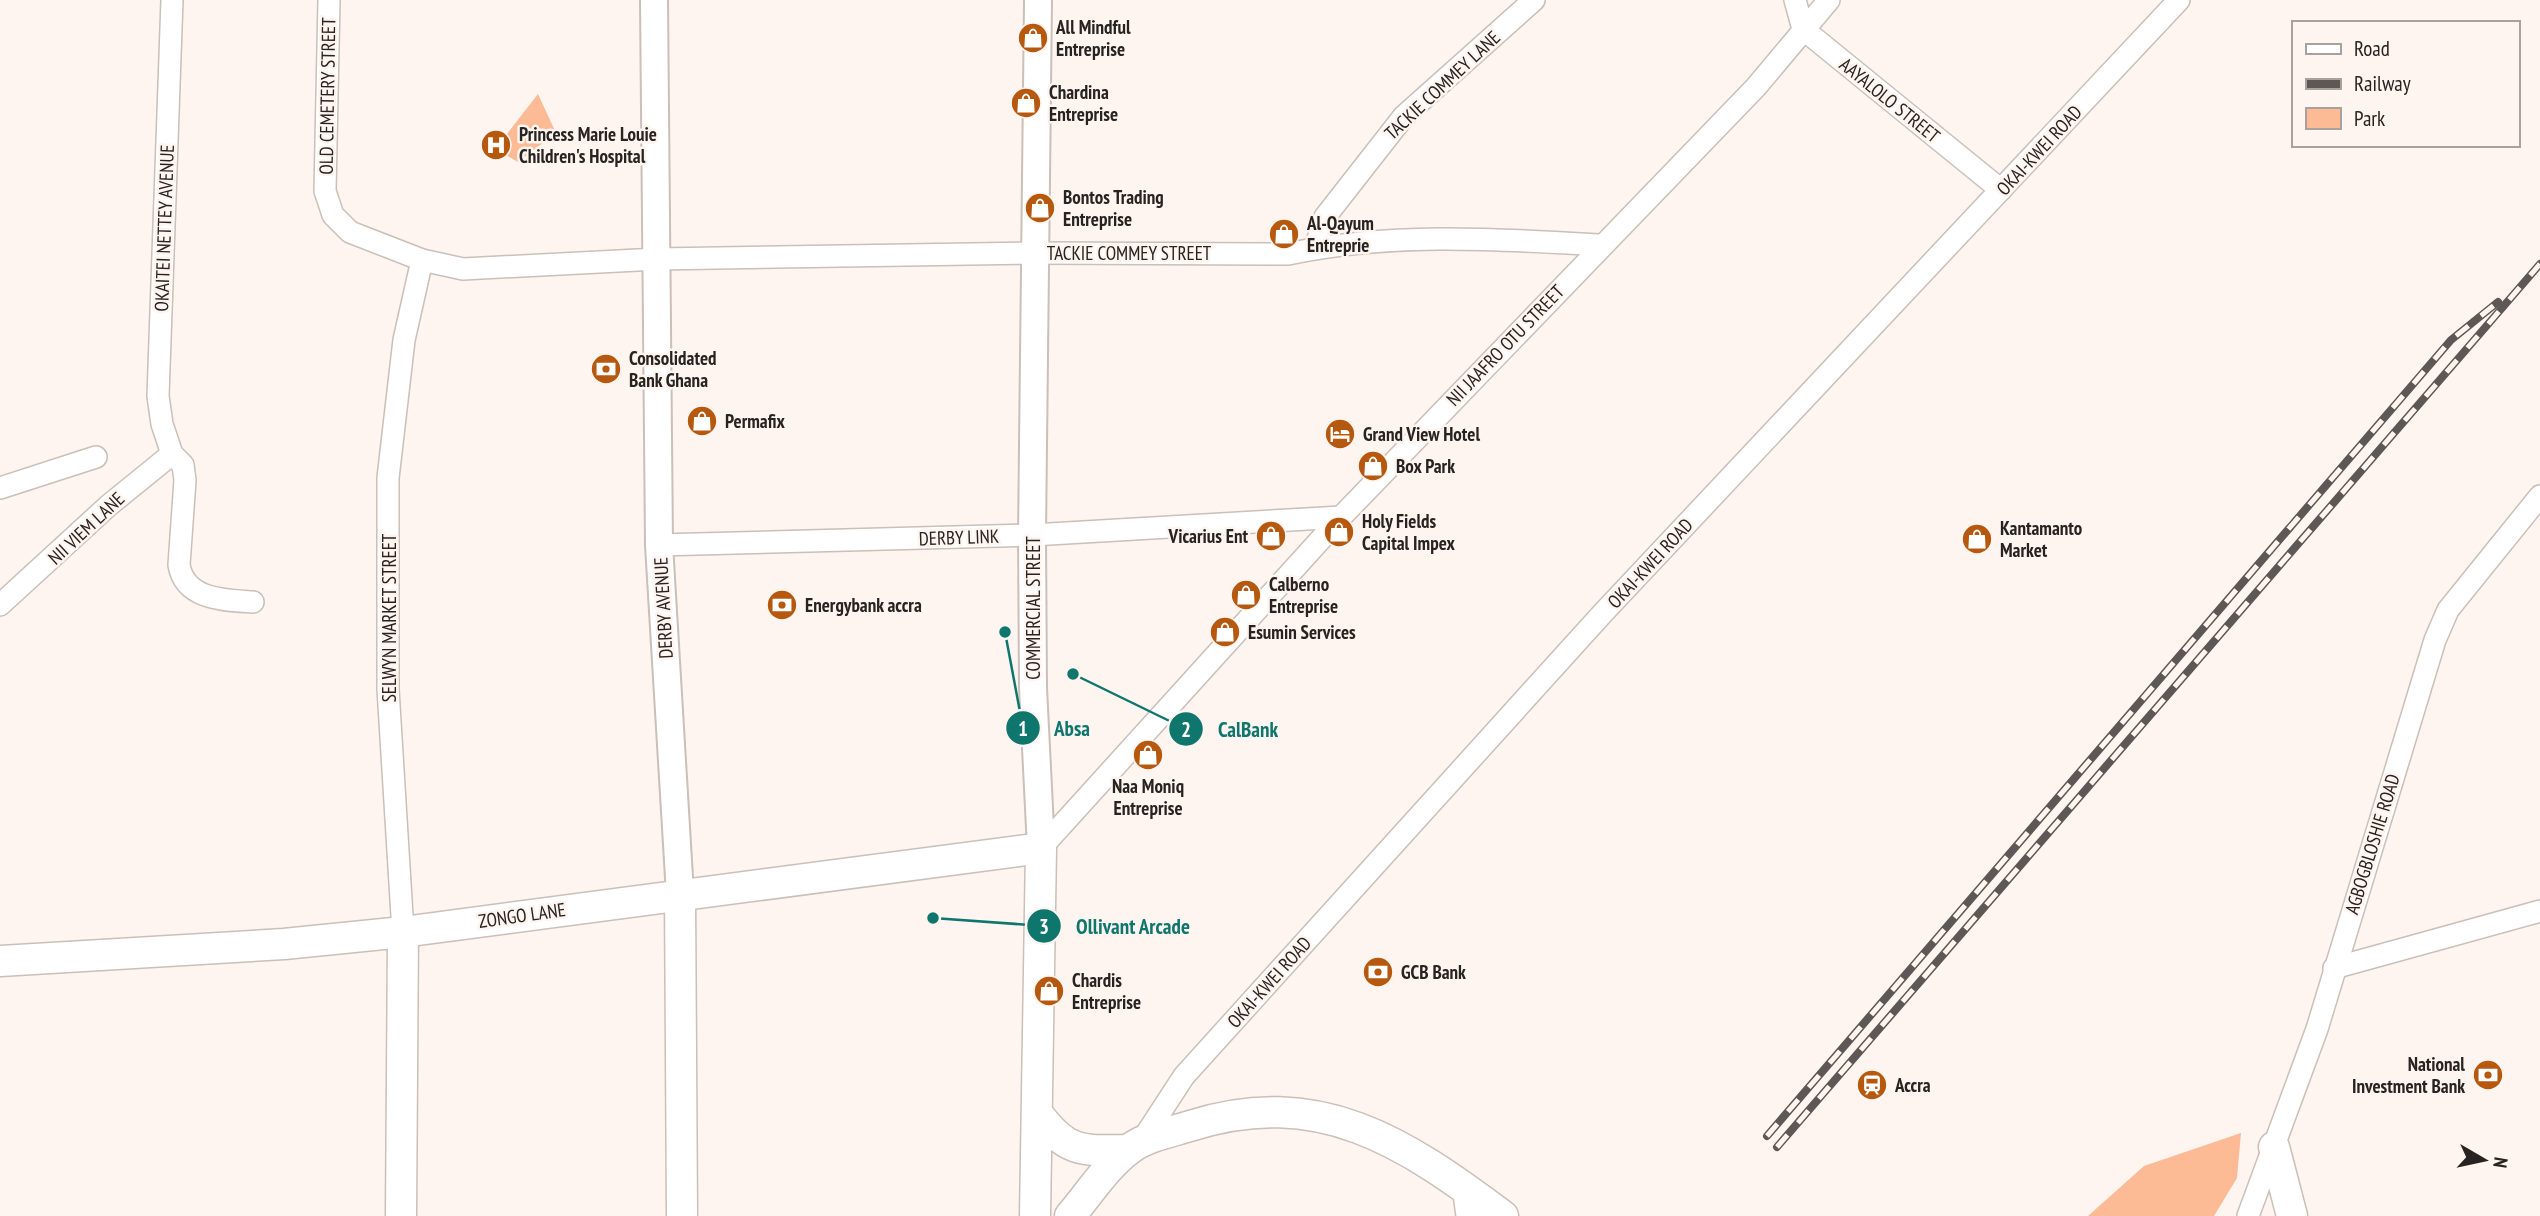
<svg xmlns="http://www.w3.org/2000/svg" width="2540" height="1216" font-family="'PT Sans Narrow',sans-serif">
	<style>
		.green { fill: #fcba95 }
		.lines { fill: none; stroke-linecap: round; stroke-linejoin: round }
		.minor-casing { stroke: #cabfb9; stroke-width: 24 }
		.tertiary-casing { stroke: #cabfb9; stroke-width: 30 }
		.secondary-casing { stroke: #cabfb9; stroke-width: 33 }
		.minor { stroke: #fff; stroke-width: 21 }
		.tertiary { stroke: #fff; stroke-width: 26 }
		.secondary { stroke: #fff; stroke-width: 30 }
		.rail-casing { stroke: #5d5855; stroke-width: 8 }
		.rail { stroke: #fef5f0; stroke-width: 5; stroke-dasharray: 16; stroke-linecap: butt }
		.labels { text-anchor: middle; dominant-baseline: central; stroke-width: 5; stroke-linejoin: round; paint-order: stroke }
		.poi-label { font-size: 19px; font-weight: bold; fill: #272321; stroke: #fef5f0; text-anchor: start }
		.street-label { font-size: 19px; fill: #272321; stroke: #fef5f0 }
		.leader { fill: none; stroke: #0f766e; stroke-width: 2.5 }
		.callout-dot { fill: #0f766e; stroke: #fef5f0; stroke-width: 2.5 }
		.mark-label { font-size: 21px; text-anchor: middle; font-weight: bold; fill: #fff }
		.callout-label { font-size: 21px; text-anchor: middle; font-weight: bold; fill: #0f766e; stroke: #fef5f0; stroke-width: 5; stroke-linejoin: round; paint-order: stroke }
	</style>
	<rect width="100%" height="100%" fill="#fef5f0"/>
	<!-- green -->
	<g class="green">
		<polygon points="538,94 556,133 518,162 506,155 506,135"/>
		<polygon points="2241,1133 2237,1178 2214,1216 2088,1216 2144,1166"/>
	</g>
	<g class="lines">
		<!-- minor casing -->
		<g class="minor-casing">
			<g id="minor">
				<path d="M172,0L158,396L162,424L172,454L183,465L185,480L179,565C185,600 224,600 253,602"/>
				<path d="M329,0L325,191L333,215L350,232L422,260L463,269L657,259L1037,253L1288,254C1392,232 1496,239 1601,245"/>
				<polyline points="1795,0 1803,29 2001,190"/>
				<polyline points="1315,248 1325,217 1404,116 1534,0"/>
				<polyline points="0,488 96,457"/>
				<polyline points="659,545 1032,535 1341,517"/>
				<polyline points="0,605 108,506 172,454"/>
				<polyline points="1041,848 1341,517 1756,87 1829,0"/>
				<polyline points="403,932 388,689 388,478 404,340 422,260"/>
				<polyline points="2334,968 2540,911"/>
				<polyline points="1141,1142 1184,1076 1602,614 2179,0"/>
				<polyline points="1463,1186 1467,1216"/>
				<polyline points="2248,1216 2317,1029 2435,640 2448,610 2540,496"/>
			</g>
		</g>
		<!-- tertiary casing -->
		<g class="tertiary-casing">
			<g id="tertiary">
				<polyline points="654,0 659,545 680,894"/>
				<polyline points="1038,0 1032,535 1033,688 1041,848"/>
			</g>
		</g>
		<!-- secondary casing -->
		<g class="secondary-casing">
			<g id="secondary">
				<polyline points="680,894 682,1216"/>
				<polyline points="0,961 284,944 403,932 1041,848 1035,1216"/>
				<path d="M1038,1114C1067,1153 1082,1151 1128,1150"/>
				<polyline points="2274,1147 2292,1216"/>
				<polyline points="401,1216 403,932"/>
				<path d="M1070,1216C1089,1194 1107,1165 1131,1148C1148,1136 1171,1132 1190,1126C1319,1085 1404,1142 1503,1216"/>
			</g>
		</g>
		<!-- minor -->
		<use href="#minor" class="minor"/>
		<!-- tertiary -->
		<use href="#tertiary" class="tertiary"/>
		<!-- secondary -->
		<use href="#secondary" class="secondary"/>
		<!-- rail casing -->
		<g class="rail-casing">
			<g id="rail">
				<polyline points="1767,1136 2451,340 2498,302"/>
				<polyline points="1777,1147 2540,264"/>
			</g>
		</g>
		<!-- rail -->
		<use href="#rail" class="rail"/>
	</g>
	<!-- icons -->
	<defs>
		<g id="shop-disc" transform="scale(1.575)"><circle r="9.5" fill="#b7580f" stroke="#fef5f0"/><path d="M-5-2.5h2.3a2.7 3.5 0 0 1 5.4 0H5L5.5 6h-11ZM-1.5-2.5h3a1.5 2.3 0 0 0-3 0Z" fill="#fff"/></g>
		<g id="hospital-disc" transform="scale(1.575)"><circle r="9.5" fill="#b7580f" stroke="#fef5f0"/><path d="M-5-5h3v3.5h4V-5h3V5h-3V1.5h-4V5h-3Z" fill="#fff"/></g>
		<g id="bank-disc" transform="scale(1.575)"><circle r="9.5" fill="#b7580f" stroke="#fef5f0"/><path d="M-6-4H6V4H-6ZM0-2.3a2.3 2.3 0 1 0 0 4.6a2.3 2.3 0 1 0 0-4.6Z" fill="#fff"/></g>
		<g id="hotel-disc" transform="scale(1.575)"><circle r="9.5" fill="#b7580f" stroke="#fef5f0"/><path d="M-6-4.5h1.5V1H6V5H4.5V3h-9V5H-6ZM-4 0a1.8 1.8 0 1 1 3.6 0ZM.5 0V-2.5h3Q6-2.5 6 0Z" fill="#fff"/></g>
		<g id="station-disc" transform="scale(1.575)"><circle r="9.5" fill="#b7580f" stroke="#fef5f0"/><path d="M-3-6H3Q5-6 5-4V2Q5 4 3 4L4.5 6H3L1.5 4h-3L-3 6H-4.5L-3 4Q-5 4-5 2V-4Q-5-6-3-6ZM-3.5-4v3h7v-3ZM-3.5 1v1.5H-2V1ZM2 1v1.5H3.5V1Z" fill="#fff"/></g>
	</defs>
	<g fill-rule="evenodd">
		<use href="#shop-disc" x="1033" y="38"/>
		<use href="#shop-disc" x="1026" y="103"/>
		<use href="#hospital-disc" x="496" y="145"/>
		<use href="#shop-disc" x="1040" y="208"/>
		<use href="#shop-disc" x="1284" y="234"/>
		<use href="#bank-disc" x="606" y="369"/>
		<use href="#shop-disc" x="702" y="421"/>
		<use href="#hotel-disc" x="1340" y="434"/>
		<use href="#shop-disc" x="1373" y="466"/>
		<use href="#shop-disc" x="1339" y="532"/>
		<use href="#shop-disc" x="1271" y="536"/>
		<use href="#shop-disc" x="1977" y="539"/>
		<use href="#shop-disc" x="1246" y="595"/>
		<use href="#bank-disc" x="782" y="605"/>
		<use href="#shop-disc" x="1225" y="632"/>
		<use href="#shop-disc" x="1148" y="755"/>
		<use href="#bank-disc" x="1378" y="972"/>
		<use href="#shop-disc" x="1049" y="991"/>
		<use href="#bank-disc" x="2488" y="1075"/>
		<use href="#station-disc" x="1872" y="1085"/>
	</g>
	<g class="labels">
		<!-- poi labels -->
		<g class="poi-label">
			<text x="1056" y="27">All Mindful<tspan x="1056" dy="22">Entreprise</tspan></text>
			<text x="1049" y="92">Chardina<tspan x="1049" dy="22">Entreprise</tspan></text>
			<text x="519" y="134">Princess Marie Louie<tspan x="519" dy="22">Children's Hospital</tspan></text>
			<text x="1063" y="197">Bontos Trading<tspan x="1063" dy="22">Entreprise</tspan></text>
			<text x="1307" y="223">Al-Qayum<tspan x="1307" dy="22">Entreprie</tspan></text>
			<text x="629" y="358">Consolidated<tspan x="629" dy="22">Bank Ghana</tspan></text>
			<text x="725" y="421">Permafix</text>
			<text x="1363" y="434">Grand View Hotel</text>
			<text x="1396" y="466">Box Park</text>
			<text x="1362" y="521">Holy Fields<tspan x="1362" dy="22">Capital Impex</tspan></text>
			<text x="2000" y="528">Kantamanto<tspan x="2000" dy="22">Market</tspan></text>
			<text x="1248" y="536" text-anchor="end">Vicarius Ent</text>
			<text x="1269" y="584">Calberno<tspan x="1269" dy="22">Entreprise</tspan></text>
			<text x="805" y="605">Energybank accra</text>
			<text x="1248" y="632">Esumin Services</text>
			<text x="1148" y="786" text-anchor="middle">Naa Moniq<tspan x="1148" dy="22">Entreprise</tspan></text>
			<text x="1401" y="972">GCB Bank</text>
			<text x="1072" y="980">Chardis<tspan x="1072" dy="22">Entreprise</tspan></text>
			<text x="2465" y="1064" text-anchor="end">National<tspan x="2465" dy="22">Investment Bank</tspan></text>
			<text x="1895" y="1085">Accra</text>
		</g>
		<!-- street labels -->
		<g class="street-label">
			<text transform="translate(1442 85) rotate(-43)">TACKIE COMMEY LANE</text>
			<text transform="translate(327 96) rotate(-89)">OLD CEMETERY STREET</text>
			<text transform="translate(1890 100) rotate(39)">AAYALOLO STREET</text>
			<text transform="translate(2039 150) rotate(-47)">OKAI-KWEI ROAD</text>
			<text transform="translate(164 228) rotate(-88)">OKAITEI NETTEY AVENUE</text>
			<text x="1129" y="253">TACKIE COMMEY STREET</text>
			<text transform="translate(1505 345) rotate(-46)">NII JAAFRO OTU STREET</text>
			<text transform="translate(86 528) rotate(-43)">NII VIEM LANE</text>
			<text transform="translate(959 537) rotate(-2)">DERBY LINK</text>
			<text transform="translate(1650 563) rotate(-47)">OKAI-KWEI ROAD</text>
			<text transform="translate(663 608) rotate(-93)">DERBY AVENUE</text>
			<text transform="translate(1033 608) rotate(-90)">COMMERCIAL STREET</text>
			<text transform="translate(389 618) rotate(-90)">SELWYN MARKET STREET</text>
			<text transform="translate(2372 844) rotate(-73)">AGBOGBLOSHIE ROAD</text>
			<text transform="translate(522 915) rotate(-8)">ZONGO LANE</text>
			<text transform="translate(1269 982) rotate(-48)">OKAI-KWEI ROAD</text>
		</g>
	</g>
	<!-- callouts -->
	<path class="leader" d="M1005 632L1023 728M1073 674L1186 729M933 918L1044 926"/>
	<g class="callout-dot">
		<circle cx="1005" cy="632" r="7"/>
		<circle cx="1073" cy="674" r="7"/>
		<circle cx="933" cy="918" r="7"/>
		<circle cx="1023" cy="728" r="18"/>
		<circle cx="1186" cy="729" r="18"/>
		<circle cx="1044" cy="926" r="18"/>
	</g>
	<g class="mark-label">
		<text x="1023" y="736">1</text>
		<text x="1186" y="737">2</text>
		<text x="1044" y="934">3</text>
	</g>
	<g class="callout-label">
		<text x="1072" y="736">Absa</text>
		<text x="1248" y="737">CalBank</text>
		<text x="1133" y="934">Ollivant Arcade</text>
	</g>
	<!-- legend -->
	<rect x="2292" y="21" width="228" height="126" fill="#fef5f0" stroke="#a8a19d" stroke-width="2"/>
	<rect x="2306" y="44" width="35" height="10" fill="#ffffff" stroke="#a8a19d" stroke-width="2"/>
	<text x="2354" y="56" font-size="21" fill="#272321">Road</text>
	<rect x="2306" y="79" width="35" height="10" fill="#5d5855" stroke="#a8a19d" stroke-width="2"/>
	<text x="2354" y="91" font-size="21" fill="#272321">Railway</text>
	<rect x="2306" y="108" width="35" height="21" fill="#fcba95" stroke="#a8a19d" stroke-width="2"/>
	<text x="2354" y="126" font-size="21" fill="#272321">Park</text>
	<!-- north arrow -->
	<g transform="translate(2484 1160) rotate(99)" stroke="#fef5f0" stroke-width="5" paint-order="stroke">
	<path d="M0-5L12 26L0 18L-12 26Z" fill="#272321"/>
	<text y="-10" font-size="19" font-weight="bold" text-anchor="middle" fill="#272321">N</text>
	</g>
</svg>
